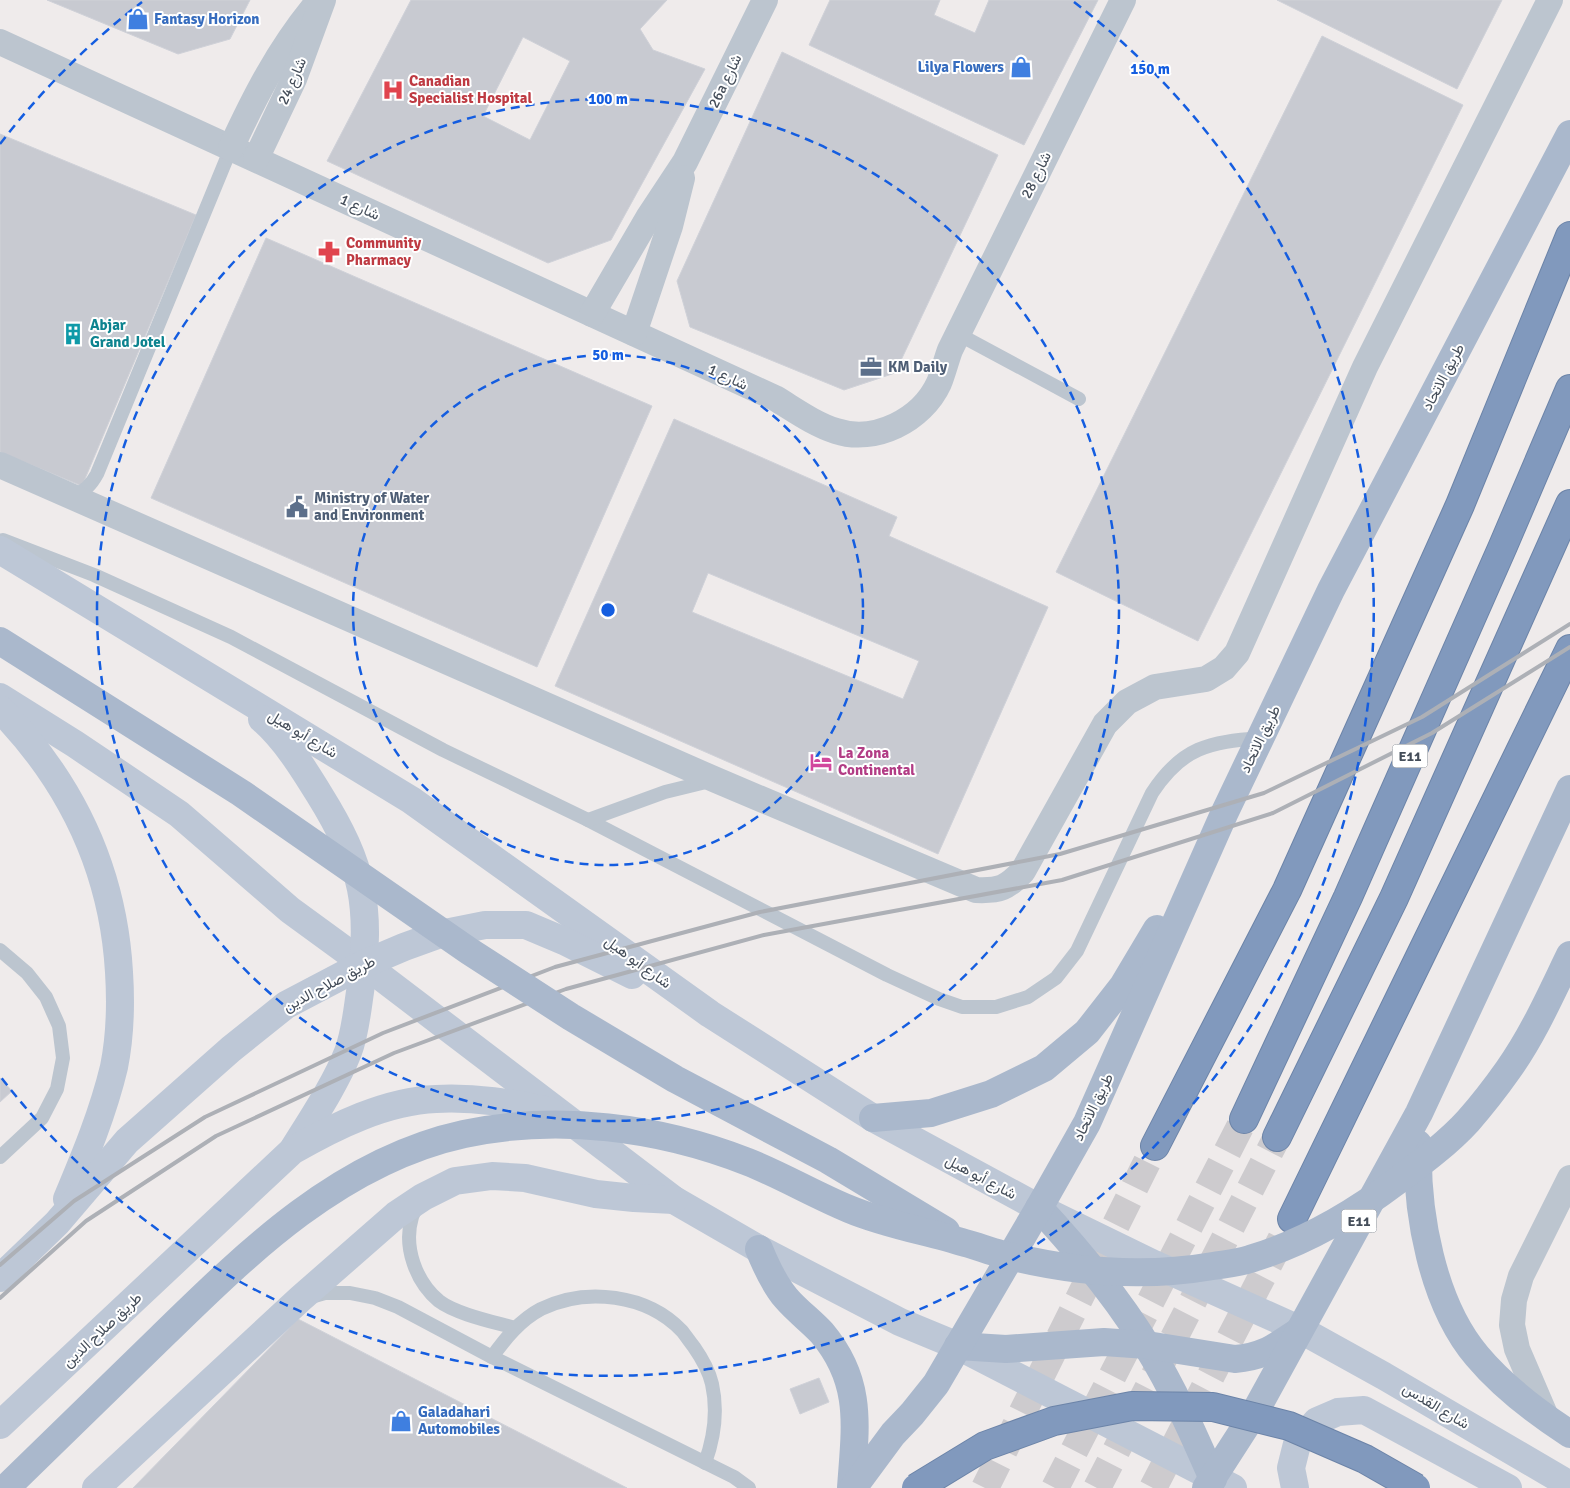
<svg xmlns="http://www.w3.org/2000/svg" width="1570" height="1488" font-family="Signika,Vazirmatn,sans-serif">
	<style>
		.building { fill: #c8cad1; stroke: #cfd1d8; fill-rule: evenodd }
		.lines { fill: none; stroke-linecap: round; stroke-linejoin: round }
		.motorway-tunnel { stroke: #cdcbce; stroke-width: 28; stroke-dasharray: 28 14; stroke-linecap: butt }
		.motorway-casing { stroke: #6c84a8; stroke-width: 30 }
		.service { stroke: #bcc5cf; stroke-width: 14 }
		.minor { stroke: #bcc5cf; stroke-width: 26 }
		.secondary { stroke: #bdc7d6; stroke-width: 28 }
		.primary { stroke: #aab8cc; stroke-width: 28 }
		.motorway { stroke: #8199bd; stroke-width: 28 }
		.rail { stroke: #adb0b6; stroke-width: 4 }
		.motorway-bridge-casing { stroke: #6c84a8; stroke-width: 30; stroke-linecap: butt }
		.primary-bridge { stroke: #aab8cc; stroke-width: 28 }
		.motorway-bridge { stroke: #8199bd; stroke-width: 28 }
		.ring { fill: none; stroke: #145de0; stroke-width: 2.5; stroke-dasharray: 9 6 }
		.labels { text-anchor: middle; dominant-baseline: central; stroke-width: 4; stroke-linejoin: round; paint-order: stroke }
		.shield { fill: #fff; stroke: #7c828b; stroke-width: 1 }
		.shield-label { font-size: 14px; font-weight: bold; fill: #444d59 }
		.shop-label { font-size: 15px; font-weight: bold; fill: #366cbe; stroke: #fff; text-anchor: start }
		.street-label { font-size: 15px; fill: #444d59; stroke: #fff }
		.health-label { font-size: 15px; font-weight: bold; fill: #be3a42; stroke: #fff; text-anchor: start }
		.culture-label { font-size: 15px; font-weight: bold; fill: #0d838f; stroke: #fff; text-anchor: start }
		.service-label { font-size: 15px; font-weight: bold; fill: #4e5e75; stroke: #fff; text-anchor: start }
		.hotel-label { font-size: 15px; font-weight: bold; fill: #b23c85; stroke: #fff; text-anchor: start }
		.centre { fill: #145de0; stroke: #fff; stroke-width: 2.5 }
		.ring-label { font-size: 15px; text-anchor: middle; font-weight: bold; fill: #145de0; stroke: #fff; stroke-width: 4; stroke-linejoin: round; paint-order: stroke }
	</style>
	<rect width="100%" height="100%" fill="#efebeb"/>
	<!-- building -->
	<g class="building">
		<polygon points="47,0 250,0 230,39 178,54"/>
		<path d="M411,0H667L640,29L653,50L705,69L611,240L548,263L327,161ZM523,37L570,61L530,140L483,116Z"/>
		<polygon points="830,0 940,0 934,15 975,33 989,0 1098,0 1024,145 809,45"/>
		<polygon points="1277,0 1502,0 1457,89"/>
		<polygon points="1322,36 1463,105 1198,641 1056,572"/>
		<polygon points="782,52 998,155 895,373 844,390 690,327 677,281"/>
		<polygon points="0,134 196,215 82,486 0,452"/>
		<polygon points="266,238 652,406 537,667 151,498"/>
		<path d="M674,419L897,517L889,536L1048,607L938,854L555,686ZM708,573L919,661L903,699L692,612Z"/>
		<polygon points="0,1078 12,1091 0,1102"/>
		<polygon points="298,1319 627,1488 133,1488"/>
		<polygon points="819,1378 829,1402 800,1414 790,1389"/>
	</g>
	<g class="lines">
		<!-- motorway-tunnel -->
		<g class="motorway-tunnel">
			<polyline points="985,1488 1155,1146"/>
			<polyline points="1055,1488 1244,1119"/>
			<polyline points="1097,1488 1277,1137"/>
			<polyline points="1153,1488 1283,1236"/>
		</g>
		<!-- motorway casing -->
		<g class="motorway-casing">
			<g id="motorway">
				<polyline points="1244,1119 1348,897 1503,546 1570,389"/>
				<polyline points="1277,1137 1394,898 1570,504"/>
				<polyline points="1155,1146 1287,890 1460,505 1570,236"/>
				<polyline points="1292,1219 1570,649"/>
			</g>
		</g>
		<!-- service -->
		<g class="service">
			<polyline points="958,334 1079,399"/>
			<path d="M73,496C85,491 91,485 97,474L231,148"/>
			<path d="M3,540L94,575L231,637L443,750L588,820L887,975L939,999L962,1007H996L1028,997L1056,978L1077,951L1152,793C1182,747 1209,742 1261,738"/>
			<polyline points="588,820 665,792 710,781"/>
			<polyline points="0,950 27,973 46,997 59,1026 63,1058 57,1089 42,1118 0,1157"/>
			<path d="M419,1204C417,1208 413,1213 412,1217C403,1247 416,1282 439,1301C456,1314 494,1322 515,1328"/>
			<polyline points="311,1297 325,1293 350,1293 375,1298 398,1307 492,1357 734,1477 749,1488"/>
			<path d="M492,1357C505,1339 520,1320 541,1309C586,1287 647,1294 682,1331C686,1336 690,1342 694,1347C701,1357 709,1371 712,1384C718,1411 714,1438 705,1463"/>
		</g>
		<!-- minor -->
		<g class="minor">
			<path d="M0,42L775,398C795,410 814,424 836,431C875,444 922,420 939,383C943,373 946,361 950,350L1123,0"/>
			<path d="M231,148C254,98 278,51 313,8"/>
			<polyline points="256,159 294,79 323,0"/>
			<polyline points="592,314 648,218 685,162 765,0"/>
			<polyline points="634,333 670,226 682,178"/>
			<path d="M0,465L716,780L976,890C1000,891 1007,888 1023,871L1105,724L1127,702L1155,687L1206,679L1224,668L1237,653L1365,367L1550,0"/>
			<polyline points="1547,1419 1517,1349 1512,1325 1514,1300 1521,1276 1570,1178"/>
		</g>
		<!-- secondary -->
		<g class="secondary">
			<polyline points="0,550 411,800 710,1014 873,1118 1039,1208 1154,1264 1301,1330 1384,1376 1570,1485"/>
			<polyline points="0,697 75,744 179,814 290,910 364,964 674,1200 759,1249 900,1322 958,1346 1233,1488"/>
			<path d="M0,709C72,783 113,869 119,972C121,1003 120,1037 114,1067C103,1113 85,1156 67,1199"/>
			<path d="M262,719C285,739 303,768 319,794C364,866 372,908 360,992C357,1012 355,1034 348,1052C336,1083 312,1119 294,1148"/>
			<polyline points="0,1278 57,1223 127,1141 231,1049 286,1005 364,964 404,947 440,934 485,925 526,925 564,941 632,975"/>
			<path d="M0,1425L292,1151C335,1126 386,1101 436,1099C475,1097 512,1103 550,1111"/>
			<polyline points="96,1488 300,1299 396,1215 423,1197 455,1181 492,1176 525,1178 596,1194 634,1198 674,1200"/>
			<polyline points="1295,1488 1291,1468 1297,1444 1317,1421 1338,1412 1364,1410 1508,1488"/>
		</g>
		<!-- primary -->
		<g class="primary">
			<polyline points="873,1118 931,1113 991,1094 1044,1068 1087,1032 1123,986 1157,929"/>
			<path d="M1418,1144C1416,1212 1432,1303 1477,1356C1503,1387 1536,1412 1570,1434"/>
			<path d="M1039,1208C1079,1251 1116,1296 1147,1346C1173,1388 1193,1433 1213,1479"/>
			<path d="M759,1249C766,1266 774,1284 786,1298C797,1311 811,1321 822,1333C864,1383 855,1428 851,1488"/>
			<path d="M958,1346L1006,1349L1104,1342L1147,1345L1235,1359C1263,1357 1275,1347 1298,1332"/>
			<polyline points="853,1488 893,1434 912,1414 936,1384 1039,1208 1087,1123 1224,814 1331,590 1570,134"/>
			<polyline points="1206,1488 1255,1412 1419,1113 1570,789"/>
		</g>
		<!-- motorway -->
		<use href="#motorway" class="motorway"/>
		<!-- rail -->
		<g class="rail">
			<polyline points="0,1265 74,1201 205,1117 383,1033 555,967 760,912 1060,854 1264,793 1422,717 1570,624"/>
			<polyline points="0,1298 86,1221 216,1136 394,1053 566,989 764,935 1062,880 1273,813 1432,733 1570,647"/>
		</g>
		<!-- motorway-bridge casing -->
		<g class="motorway-bridge-casing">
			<polyline id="motorway-bridge" points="916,1488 985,1446 1054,1421 1132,1406 1213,1407 1289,1426 1365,1459 1416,1488"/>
		</g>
		<!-- primary-bridge -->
		<g class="primary-bridge">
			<polyline points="0,641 241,793 469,951 571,1017 675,1079 828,1160 946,1231"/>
			<path d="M6,1488C57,1438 108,1388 159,1339C247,1253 340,1161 464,1134C558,1114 659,1127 748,1162C783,1176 815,1195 849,1209C887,1225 927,1231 965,1243C977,1246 989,1251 1001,1254C1070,1272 1143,1278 1213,1266C1225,1264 1238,1263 1250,1259C1304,1243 1352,1215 1397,1181C1421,1163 1448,1143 1468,1121C1482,1105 1496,1087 1508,1070C1533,1035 1551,994 1570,955"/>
		</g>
		<!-- motorway-bridge -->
		<use href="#motorway-bridge" class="motorway-bridge"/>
	</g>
	<!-- distance rings -->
	<g class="ring">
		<circle cx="608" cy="610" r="255"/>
		<circle cx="608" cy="610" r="511"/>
		<path d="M0 144A766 766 0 0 1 142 2M1074 2A766 766 0 1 1 0 1076"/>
	</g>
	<!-- icons -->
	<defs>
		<g id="shop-bare" transform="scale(1.725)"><path d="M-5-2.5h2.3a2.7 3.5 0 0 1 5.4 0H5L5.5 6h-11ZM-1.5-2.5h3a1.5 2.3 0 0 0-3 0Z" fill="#3f7fe0" stroke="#fff" stroke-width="2.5" paint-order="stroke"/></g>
		<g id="hospital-bare" transform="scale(1.725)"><path d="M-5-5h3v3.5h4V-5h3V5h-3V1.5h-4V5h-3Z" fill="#e0444e" stroke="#fff" stroke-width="2.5" paint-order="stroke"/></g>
		<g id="pharmacy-bare" transform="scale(1.725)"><path d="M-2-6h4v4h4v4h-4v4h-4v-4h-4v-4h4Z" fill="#e0444e" stroke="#fff" stroke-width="2.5" paint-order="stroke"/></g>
		<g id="building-bare" transform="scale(1.725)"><path d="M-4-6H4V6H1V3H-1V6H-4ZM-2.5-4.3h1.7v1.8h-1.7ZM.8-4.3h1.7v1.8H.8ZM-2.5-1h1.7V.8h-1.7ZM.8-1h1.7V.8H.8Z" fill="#0f9aa8" stroke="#fff" stroke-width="2.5" paint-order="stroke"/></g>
		<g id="office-bare" transform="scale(1.725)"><path d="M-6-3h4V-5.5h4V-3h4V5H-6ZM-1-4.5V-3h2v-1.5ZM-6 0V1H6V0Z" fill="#5c6f8a" stroke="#fff" stroke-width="2.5" paint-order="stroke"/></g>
		<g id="civic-bare" transform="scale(1.725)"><path d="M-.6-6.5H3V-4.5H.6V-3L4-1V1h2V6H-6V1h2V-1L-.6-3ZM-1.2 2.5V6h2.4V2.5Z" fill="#5c6f8a" stroke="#fff" stroke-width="2.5" paint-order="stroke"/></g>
		<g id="hotel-bare" transform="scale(1.725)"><path d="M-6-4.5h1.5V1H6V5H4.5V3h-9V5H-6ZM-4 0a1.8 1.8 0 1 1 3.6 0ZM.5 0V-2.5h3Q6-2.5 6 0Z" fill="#d1479c" stroke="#fff" stroke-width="2.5" paint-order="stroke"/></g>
	</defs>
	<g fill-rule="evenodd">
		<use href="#shop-bare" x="138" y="19"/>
		<use href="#shop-bare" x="1021" y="67"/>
		<use href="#hospital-bare" x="393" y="90"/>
		<use href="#pharmacy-bare" x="329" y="252"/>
		<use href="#building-bare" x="73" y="334"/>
		<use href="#office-bare" x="871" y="367"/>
		<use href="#civic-bare" x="297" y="507"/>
		<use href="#hotel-bare" x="821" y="762"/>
		<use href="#shop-bare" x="401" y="1421"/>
	</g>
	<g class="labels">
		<!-- shield labels -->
		<g class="shield">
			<rect x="1392.5" y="744.5" width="35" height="23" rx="4"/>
			<rect x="1341.5" y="1209.5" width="35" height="23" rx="4"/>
		</g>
		<g class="shield-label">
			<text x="1410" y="756">E11</text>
			<text x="1359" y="1221">E11</text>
		</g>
		<!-- shop labels -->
		<g class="shop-label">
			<text x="154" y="19">Fantasy Horizon</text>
			<text x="1004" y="67" text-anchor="end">Lilya Flowers</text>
			<text x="418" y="1412">Galadahari<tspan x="418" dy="17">Automobiles</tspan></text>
		</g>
		<!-- street labels -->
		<g class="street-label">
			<text transform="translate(292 81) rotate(-66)">شارع 24</text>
			<text transform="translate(725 81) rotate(-64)">26a شارع</text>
			<text transform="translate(1036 175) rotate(-64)">شارع 28</text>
			<text transform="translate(360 207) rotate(25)">شارع 1</text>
			<text transform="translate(728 377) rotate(25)">شارع 1</text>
			<text transform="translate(1443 377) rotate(-62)">طريق الاتحاد</text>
			<text transform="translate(303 734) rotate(31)">شارع أبو هيل</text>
			<text transform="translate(1260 739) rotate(-64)">طريق الاتحاد</text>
			<text transform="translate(638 962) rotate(36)">شارع أبو هيل</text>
			<text transform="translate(329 984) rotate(-28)">طريق صلاح الدين</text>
			<text transform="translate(1093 1107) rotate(-64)">طريق الاتحاد</text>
			<text transform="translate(981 1177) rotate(28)">شارع أبو هيل</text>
			<text transform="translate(102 1330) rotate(-43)">طريق صلاح الدين</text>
			<text transform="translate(1436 1406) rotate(31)">شارع القدس</text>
		</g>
		<!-- health labels -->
		<g class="health-label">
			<text x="409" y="81">Canadian<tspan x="409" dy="17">Specialist Hospital</tspan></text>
			<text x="346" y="243">Community<tspan x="346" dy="17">Pharmacy</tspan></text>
		</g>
		<!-- culture labels -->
		<g class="culture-label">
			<text x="90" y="325">Abjar<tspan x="90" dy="17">Grand Jotel</tspan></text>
		</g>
		<!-- service labels -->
		<g class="service-label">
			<text x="888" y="367">KM Daily</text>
			<text x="314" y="498">Ministry of Water<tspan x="314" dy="17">and Environment</tspan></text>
		</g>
		<!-- hotel labels -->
		<g class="hotel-label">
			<text x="838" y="753">La Zona<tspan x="838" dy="17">Continental</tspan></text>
		</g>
	</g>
	<circle cx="608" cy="610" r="8" class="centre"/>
	<g class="ring-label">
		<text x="1150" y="74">150 m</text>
		<text x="608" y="104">100 m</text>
		<text x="608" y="360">50 m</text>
	</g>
</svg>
